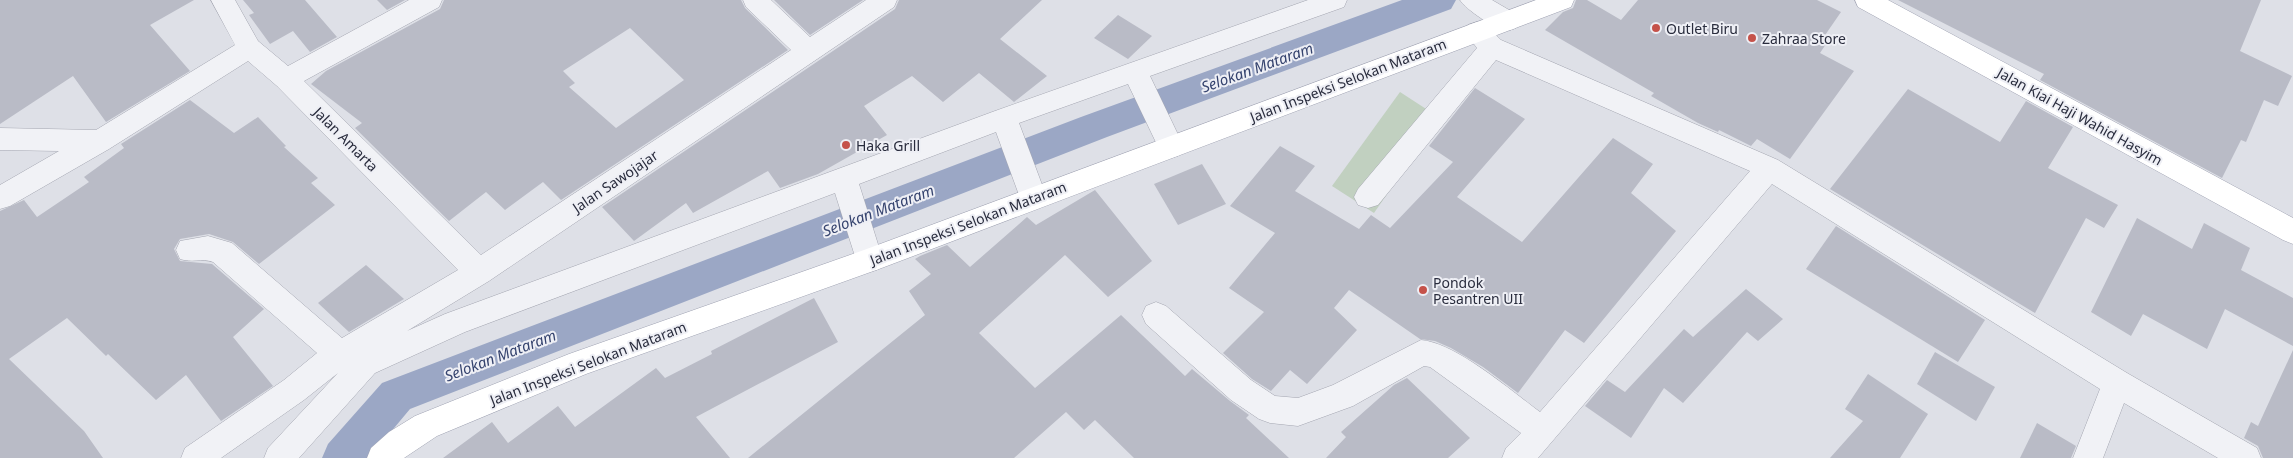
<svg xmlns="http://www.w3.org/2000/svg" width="2293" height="458" font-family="'Noto Sans',sans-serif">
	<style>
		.green { fill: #c1d0c0 }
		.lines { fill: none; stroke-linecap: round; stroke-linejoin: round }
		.canal { fill: #9ba7c5; fill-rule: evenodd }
		.building { fill: #b9bbc6; fill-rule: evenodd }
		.minor-casing { stroke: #a4a6b1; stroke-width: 1 }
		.major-casing { stroke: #9fa2b2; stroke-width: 1 }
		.minor { fill: #f1f2f6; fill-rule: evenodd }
		.major { fill: #fff; fill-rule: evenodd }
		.poi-dot { fill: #c5524a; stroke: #eeeff5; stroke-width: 2 }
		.labels { text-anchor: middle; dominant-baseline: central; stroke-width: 4; stroke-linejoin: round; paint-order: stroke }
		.poi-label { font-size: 14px; fill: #292c3d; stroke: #eeeff5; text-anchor: start }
		.street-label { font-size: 14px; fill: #292c3d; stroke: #eeeff5 }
		.water-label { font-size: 15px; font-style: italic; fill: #35436e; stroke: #eeeff5 }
	</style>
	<rect width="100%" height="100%" fill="#dee0e7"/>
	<!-- green -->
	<polygon class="green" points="1400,92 1440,118 1374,213 1332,186"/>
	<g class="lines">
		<!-- canal -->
		<polygon class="canal" points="1402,0 1456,0 1451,9 1107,137 410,409 369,458 322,458 328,444 382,383 1081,117"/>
	</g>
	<!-- building -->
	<g class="building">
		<polygon points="0,0 194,0 150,25 190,71 106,122 73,76 0,124"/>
		<polygon points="243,0 305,0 337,37 310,52 293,31 270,44 249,15 254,13"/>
		<polygon points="377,0 405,0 387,10"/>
		<path d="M444,0H741L745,8L788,50L561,200L543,182L505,210L486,192L449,221L355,128L362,123L311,84L326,71L440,9ZM630,28L684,80L616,128L569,87L575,83L563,71Z"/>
		<polygon points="774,0 863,0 810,35"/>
		<polygon points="899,0 1042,0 1000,39 1047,76 1014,102 979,73 943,102 912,76 864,106 887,135 818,174 780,188 768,171 693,213 686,203 634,241 602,207 895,9"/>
		<polygon points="1576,0 1587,0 1621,20 1638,0 1817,0 1841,12 1821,41 1826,44 1820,53 1854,71 1790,159 1757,139 1751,146 1719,130 1718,132 1698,123 1651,96 1654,93 1545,30 1563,12 1573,8"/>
		<polygon points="1898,0 2261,0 2240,51 2292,76 2278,106 2264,100 2246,142 2241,140 2222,178 2040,80 2044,74"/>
		<polygon points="1118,15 1152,36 1128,59 1094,38"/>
		<polygon points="1475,88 1525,119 1457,197 1522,242 1613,138 1653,164 1631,193 1676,231 1584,343 1565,330 1518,393 1483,367 1451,348 1435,341 1420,339 1349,290 1334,308 1357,330 1307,384 1290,370 1271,391 1252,379 1223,353 1264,312 1229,288 1275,233 1230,206 1280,146 1315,166 1295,191 1359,229 1371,215 1390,228 1453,162 1429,146"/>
		<polygon points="1908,89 2000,142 2026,101 2073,127 2048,168 2118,205 2104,228 2086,218 2035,313 1830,189"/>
		<polygon points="190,100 234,133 258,117 286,146 284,147 318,178 311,183 335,205 259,264 233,242 209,234 180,239 174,249 180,261 212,264 264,309 233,337 273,386 221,421 186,375 156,400 108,354 106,356 67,318 9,359 84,431 103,458 0,458 0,211 24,200 37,217 89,182 84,177 124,148 121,144"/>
		<polygon points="1202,164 1226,204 1178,225 1154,184"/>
		<polygon points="1095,190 1152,261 1108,297 1065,255 979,333 1035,388 1121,315 1185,376 1192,369 1230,401 1249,415 1246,418 1289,458 1134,458 1095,420 1084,430 1066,412 1014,458 748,458 925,315 909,291 931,274 915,259 920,256 947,245 970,267 1027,217 1036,225"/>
		<polygon points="2137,218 2192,249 2204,223 2250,248 2241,270 2293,298 2293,346 2225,309 2207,349 2143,314 2131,336 2091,312"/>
		<polygon points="1836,226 1985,320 1958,362 1806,269"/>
		<polygon points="366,265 404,299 349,332 318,303"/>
		<polygon points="1746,289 1783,319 1758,341 1747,332 1683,403 1664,388 1631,438 1585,406 1607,380 1625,392 1684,329 1693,337"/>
		<polygon points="814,298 838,342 696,417 730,458 443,458 492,422 508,443 558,406 575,427 656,368 665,378 712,354 711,351"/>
		<polygon points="2293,350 2293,458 2263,458 2258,446 2244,438 2251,422 2258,426"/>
		<polygon points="1935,352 1995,387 1976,421 1917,384"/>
		<polygon points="1868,374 1928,414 1900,458 1830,458 1863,421 1845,409"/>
		<polygon points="1407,378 1470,438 1448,458 1326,458 1346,437 1341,432 1394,385"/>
		<polygon points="2037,423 2076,446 2071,458 2020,458"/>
	</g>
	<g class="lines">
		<!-- minor casing -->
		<g class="minor-casing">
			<g id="minor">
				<path d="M211,0H235L258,41L288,66L409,0H442L439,7L304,81L481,255L791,50L746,7L743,0H771L810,37L866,0H897L894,7L489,281L407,331L445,314L995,111L1308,0H1347L1344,7L1150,76L1184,147L1180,155L1171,158L1162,155L1128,84L1019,123L1047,198L1043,206L1033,209L1023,206L996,132L859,184L883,260L879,269L869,272L859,269L835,193L465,332L375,373L299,458H264L268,448L338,373L304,400L221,458H181L185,448L284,380L317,353L213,262C202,258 192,263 180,259L176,250L180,241L208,236L232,243L342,338L458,270L277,86L248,61L109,149L10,206L0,209V185L59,151L0,150V128L96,130L235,45Z"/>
				<path d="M1460,0H1492L1516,14L1519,21L1516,28C1513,29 1511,30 1508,30C1497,31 1465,9 1460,0Z"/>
				<path d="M1477,22L1486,25L1501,40L1778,160L2127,373L2257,448L2261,458H2218L2124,403L2103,458H2073L2100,389L1772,184L1538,458H1502L1506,448L1521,433L1430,367L1424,366L1353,406L1298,426L1270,423L1259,419L1231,400L1146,324L1142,315L1146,306L1156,302L1166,306L1251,380L1275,396L1298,398L1333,385L1421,340C1456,343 1510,390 1540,412L1750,171L1496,60L1378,205L1368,208L1358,205L1354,197L1358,189L1477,48L1465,32L1468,25Z"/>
			</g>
		</g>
		<!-- major casing -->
		<g class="major-casing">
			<g id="major">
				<polygon points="1536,0 1574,0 1571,7 879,269 586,374 437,436 404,458 367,458 371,448 389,432 415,416 569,354 864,250"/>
				<polygon points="1855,0 1888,0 2293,218 2293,244 2283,240 1858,7"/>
			</g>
		</g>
		<!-- minor -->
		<use href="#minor" class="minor"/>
		<!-- major -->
		<use href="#major" class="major"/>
	</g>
	<!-- markers -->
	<g class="poi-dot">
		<circle cx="1656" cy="28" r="5"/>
		<circle cx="1752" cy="38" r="5"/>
		<circle cx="846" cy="145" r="5"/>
		<circle cx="1423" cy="290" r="5"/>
	</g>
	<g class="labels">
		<!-- poi labels -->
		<g class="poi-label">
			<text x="1666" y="28">Outlet Biru</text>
			<text x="1762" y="38">Zahraa Store</text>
			<text x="856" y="145">Haka Grill</text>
			<text x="1433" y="282">Pondok<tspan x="1433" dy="16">Pesantren UII</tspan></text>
		</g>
		<!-- street labels -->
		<g class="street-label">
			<text transform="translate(1348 80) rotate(-21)">Jalan Inspeksi Selokan Mataram</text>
			<text transform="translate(2080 116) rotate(29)">Jalan Kiai Haji Wahid Hasyim</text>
			<text transform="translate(346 139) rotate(45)">Jalan Amarta</text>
			<text transform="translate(615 181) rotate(-34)">Jalan Sawojajar</text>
			<text transform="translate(968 223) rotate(-21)">Jalan Inspeksi Selokan Mataram</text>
			<text transform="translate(588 363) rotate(-21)">Jalan Inspeksi Selokan Mataram</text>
		</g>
		<!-- water labels -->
		<g class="water-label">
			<text transform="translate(1257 67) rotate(-20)">Selokan Mataram</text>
			<text transform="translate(878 210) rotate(-21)">Selokan Mataram</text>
			<text transform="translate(500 355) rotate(-21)">Selokan Mataram</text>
		</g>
	</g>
</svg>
